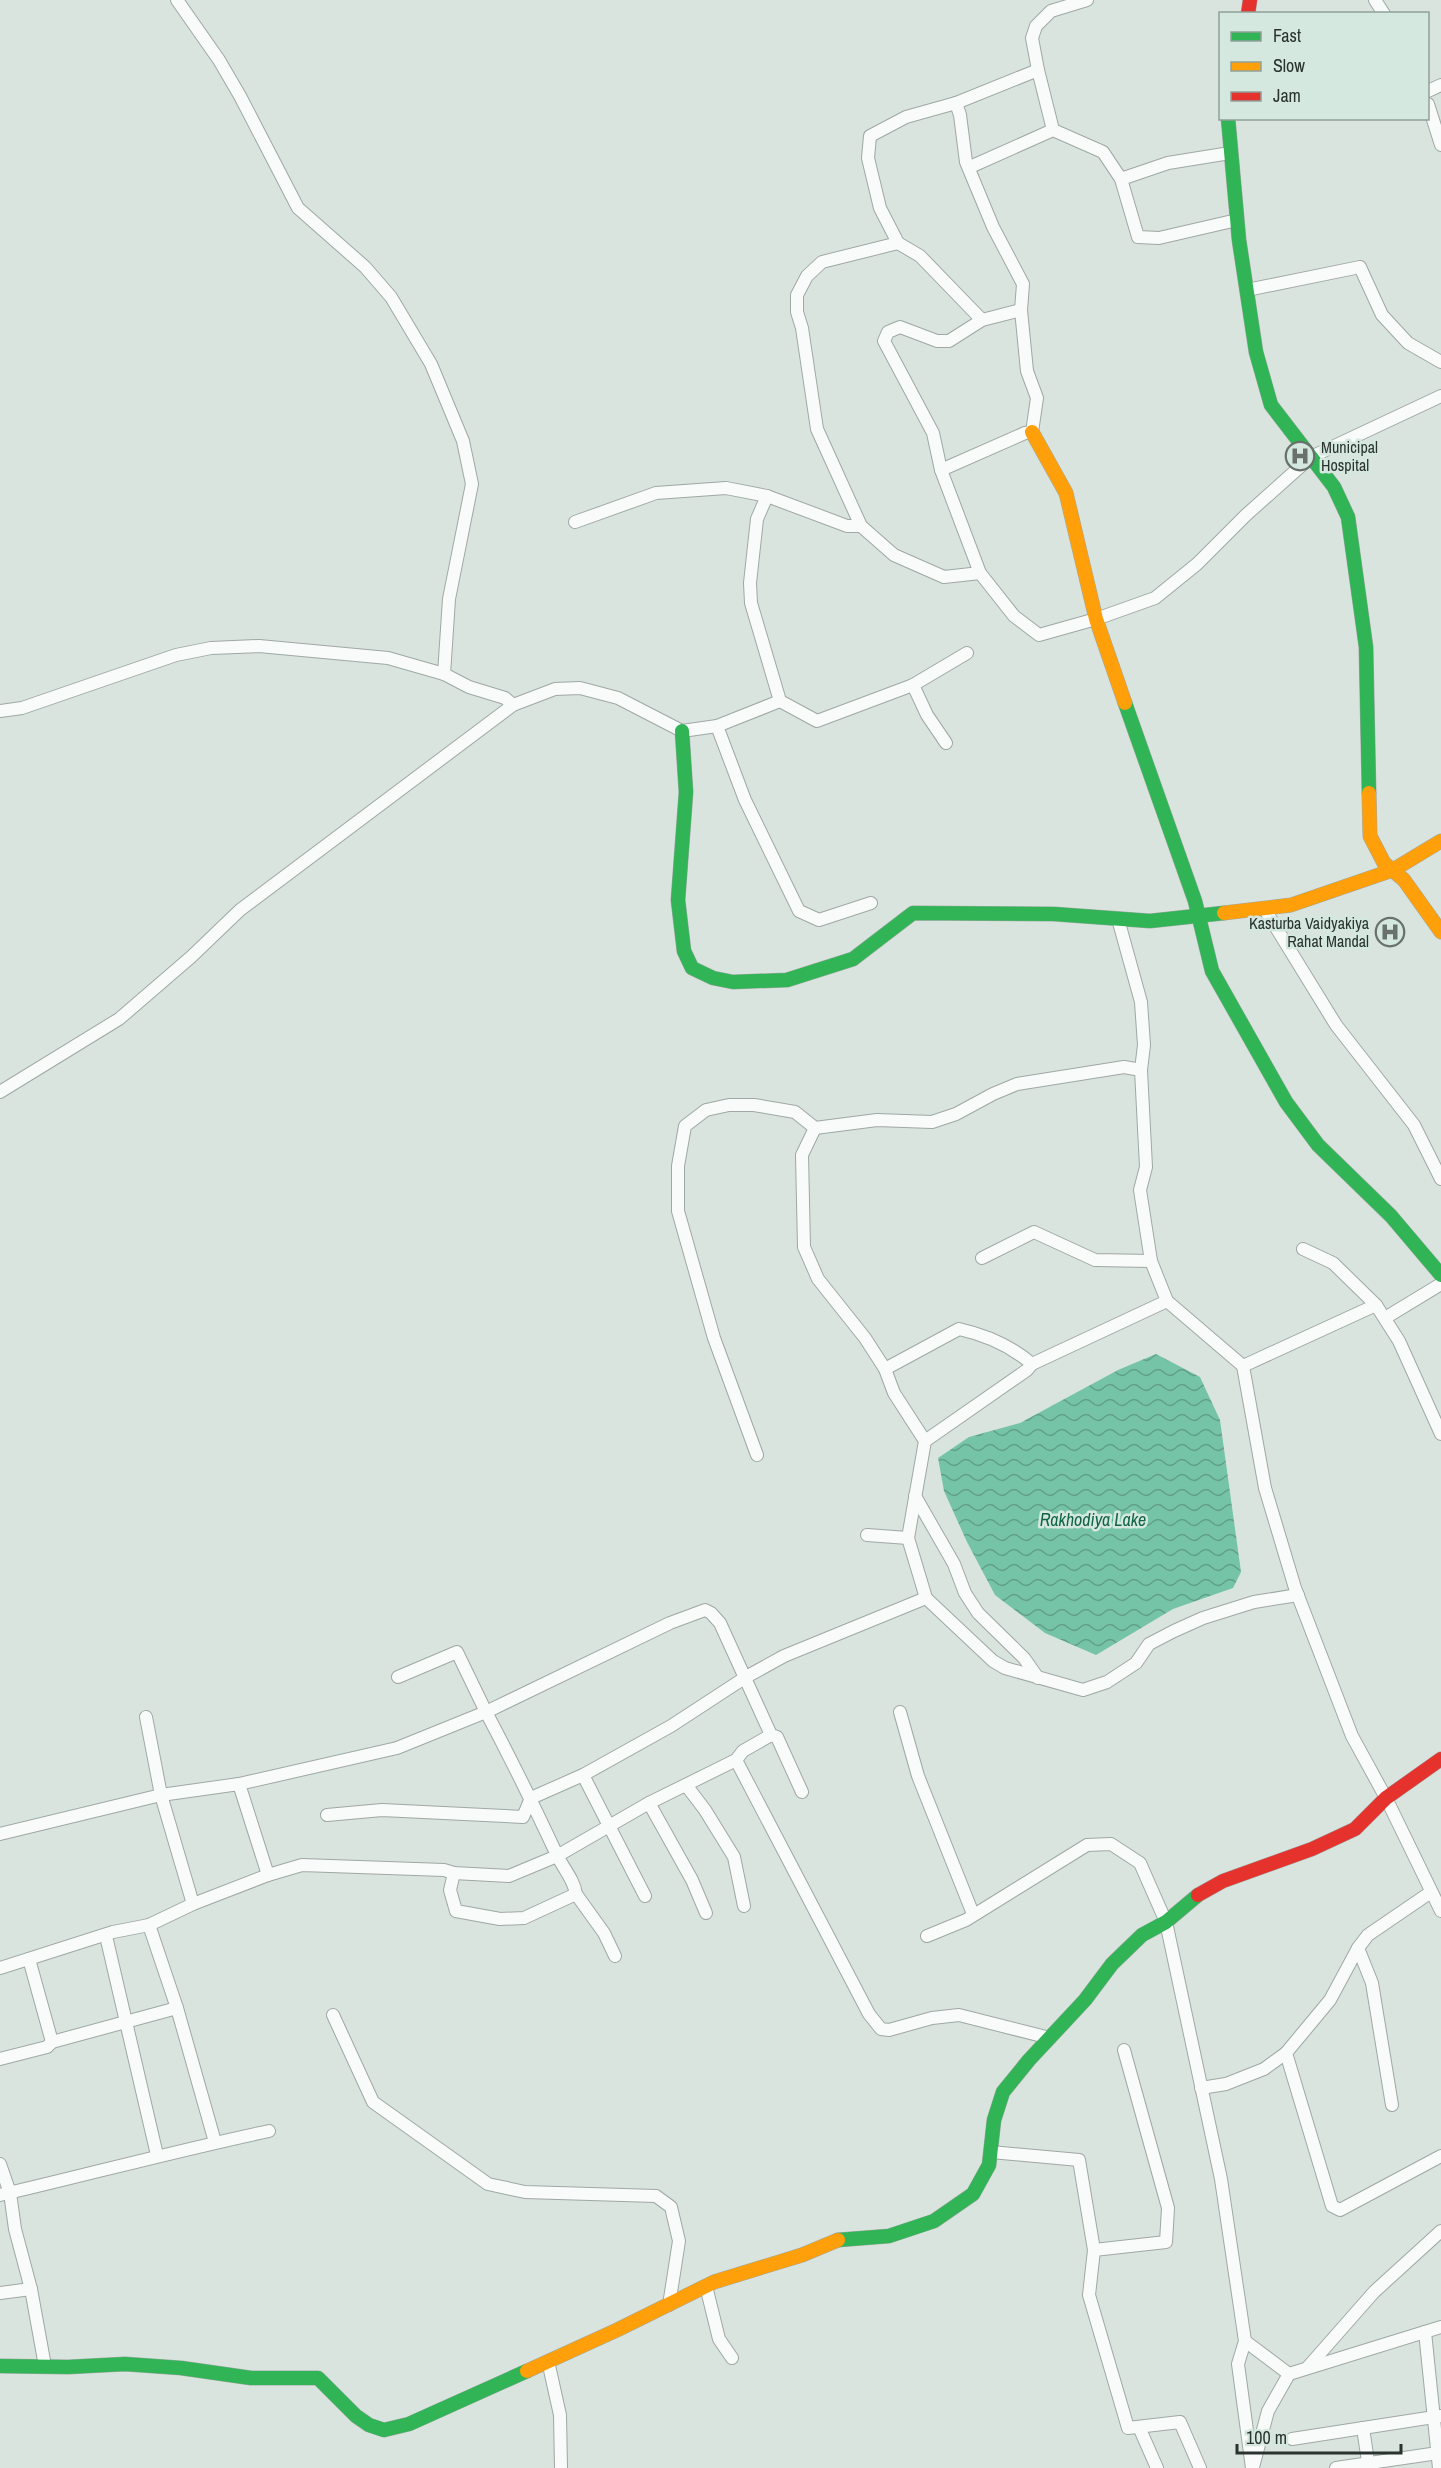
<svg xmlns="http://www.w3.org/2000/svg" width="1441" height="2468" font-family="'Archivo Narrow',sans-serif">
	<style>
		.water { fill: url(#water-waves) }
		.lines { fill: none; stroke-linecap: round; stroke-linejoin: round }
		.street-casing { stroke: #9fa8a4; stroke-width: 14 }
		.fast-casing { stroke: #9fa8a4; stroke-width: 15 }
		.slow-casing { stroke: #9fa8a4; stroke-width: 15 }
		.jam-casing { stroke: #9fa8a4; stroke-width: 15 }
		.street { stroke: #f9fbfa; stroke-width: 12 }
		.fast { stroke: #30b455; stroke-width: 14 }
		.slow { stroke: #ff9f0a; stroke-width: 14 }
		.jam { stroke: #e5322d; stroke-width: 14 }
		.labels { text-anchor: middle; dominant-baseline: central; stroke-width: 5; stroke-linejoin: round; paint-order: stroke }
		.poi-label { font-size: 16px; fill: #2b332f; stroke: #d4e8df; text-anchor: start }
		.water-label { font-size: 18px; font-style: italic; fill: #12644a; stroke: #d4e8df }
	</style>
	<defs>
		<pattern id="water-waves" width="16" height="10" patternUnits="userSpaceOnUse" patternTransform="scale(1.5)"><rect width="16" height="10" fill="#76c4a7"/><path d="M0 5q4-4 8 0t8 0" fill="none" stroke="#61a088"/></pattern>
	</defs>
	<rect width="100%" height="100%" fill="#d9e4de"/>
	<!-- water -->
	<polygon class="water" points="1156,1354 1200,1377 1220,1420 1241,1572 1233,1588 1173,1609 1096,1655 1045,1633 995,1595 967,1542 944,1491 938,1458 969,1437 1020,1423 1118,1370"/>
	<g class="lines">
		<!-- street casing -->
		<g class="street-casing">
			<g id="street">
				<polyline points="177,0 219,60 240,96 298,208 365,267 391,297 431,364 463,441 472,484 449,599 444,674"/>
				<polyline points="1375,0 1384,14"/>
				<polyline points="1428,91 1441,85"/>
				<polyline points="956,103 960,115 966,162 993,227 1023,284 1021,310 1027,371 1037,398 1032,432 1025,433 941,470 980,573 1014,616 1039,635 1096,619 1155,598 1197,564 1246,515 1311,457 1441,396"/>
				<polyline points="1428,104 1441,145"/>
				<polyline points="1053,130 1038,70 1032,38 1036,26 1051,11 1087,0"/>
				<polyline points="970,167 1053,130 1103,152 1121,179 1138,237 1159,238 1237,220"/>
				<polyline points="1121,179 1168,163 1230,153"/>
				<polyline points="898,243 822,262 807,276 797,295 797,312 802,328 817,429 861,526 894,555 944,577 980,573"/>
				<polyline points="1247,290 1360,267 1382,315 1408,343 1441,362"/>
				<polyline points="982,320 920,256 898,243 880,208 868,158 870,136 906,117 956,103 1038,70"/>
				<polyline points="941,470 933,433 884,341 888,332 900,327 937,341 949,341 982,320 1021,310"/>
				<polyline points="767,496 757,519 750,583 751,603 780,701 817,721 913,685 967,653"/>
				<polyline points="575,522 656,493 726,488 767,496 847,526 861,526"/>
				<polyline points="913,685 927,715 946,743"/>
				<polyline points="0,711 22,708 176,655 211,648 259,646 388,658 444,674 469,687 505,698 513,705"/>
				<polyline points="717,726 745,800 799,911 819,920 871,903"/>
				<polyline points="1264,908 1336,1025 1414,1125 1441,1179"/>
				<polyline points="1118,919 1141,1002 1144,1045 1141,1070 1146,1167 1140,1190 1151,1261 1167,1301 1243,1366 1265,1488 1295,1588 1352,1736 1386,1798 1441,1911"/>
				<polyline points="0,1092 119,1019 191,957 240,910 513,705 555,689 580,688 618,698 682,731 717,726 780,701"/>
				<polyline points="815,1128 802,1155 804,1247 818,1279 865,1338 885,1369 894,1393 925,1441 908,1538 926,1598 993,1661 1005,1668 1083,1690 1107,1682 1136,1663 1149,1644 1174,1631 1203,1618 1254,1602 1298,1595"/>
				<polyline points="982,1258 1034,1232 1095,1260 1151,1261"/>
				<polyline points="1376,1305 1399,1341 1441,1434"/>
				<polyline points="1385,1318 1441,1284"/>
				<polyline points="1243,1366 1376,1305 1333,1263 1303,1249"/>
				<path d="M885,1369L959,1329C986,1335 1011,1346 1032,1364"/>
				<polyline points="925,1441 1027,1370 1032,1364 1167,1301"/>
				<polyline points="757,1455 714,1338 678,1211 678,1166 685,1126 706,1110 729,1105 754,1105 795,1112 815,1128 877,1120 932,1122 956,1114 993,1094 1017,1084 1124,1067 1141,1070"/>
				<polyline points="915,1496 954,1564 965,1593 978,1613 1024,1658 1038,1678"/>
				<polyline points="867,1535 908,1538"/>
				<polyline points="900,1712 918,1776 973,1914"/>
				<polyline points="146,1717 161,1795 193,1904"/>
				<polyline points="736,1760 869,2014 881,2029 889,2030 932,2018 959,2015 1050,2038"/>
				<polyline points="583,1775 645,1896"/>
				<polyline points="686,1785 705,1810 734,1857 744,1906"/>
				<polyline points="649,1803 692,1880 706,1913"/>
				<polyline points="327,1815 382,1810 523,1817 531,1798 583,1775 671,1726 746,1677 784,1656 926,1598"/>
				<polyline points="0,1834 161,1795 239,1784 397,1748 486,1712 457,1652 398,1677"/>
				<polyline points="454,1873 450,1890 456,1911 500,1919 524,1918 576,1894"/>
				<polyline points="268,1875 302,1865 444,1870 454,1873 509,1876 557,1856 649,1803 736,1760 743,1751 771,1735"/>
				<polyline points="149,1925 177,2008 215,2142"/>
				<polyline points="106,1936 157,2155"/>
				<polyline points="927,1936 966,1920 1087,1845 1111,1844 1140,1863 1166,1922 1221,2179 1245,2341 1238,2364 1252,2468"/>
				<polyline points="1358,1948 1372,1983 1392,2105"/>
				<path d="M615,1956L604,1933L576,1894C574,1879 562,1867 556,1853C534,1806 511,1759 486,1712L670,1623L705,1610L711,1613L720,1623L771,1735L777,1737L802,1792"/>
				<polyline points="29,1959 52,2042"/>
				<polyline points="0,1968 113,1932 149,1925 193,1904 268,1875 239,1784"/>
				<polyline points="333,2015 373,2102 488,2184 525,2192 656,2196 671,2207 679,2241 669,2305"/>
				<polyline points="1124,2050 1168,2208 1166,2242 1094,2250 1089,2295 1128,2428 1180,2422 1200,2468"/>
				<polyline points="1286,2053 1332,2206 1340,2210 1441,2156"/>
				<polyline points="0,2059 47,2047 52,2042 177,2008"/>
				<polyline points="1201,2088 1226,2084 1264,2069 1286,2053 1330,2000 1358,1948 1368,1935 1431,1892"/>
				<polyline points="991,2152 1079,2160 1094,2250"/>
				<polyline points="0,2164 10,2193 15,2229 31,2289 45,2366"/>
				<path d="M0,2195C90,2174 179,2150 269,2131"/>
				<polyline points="706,2286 719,2339 732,2358"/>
				<polyline points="0,2293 31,2289"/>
				<polyline points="1425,2332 1439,2468"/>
				<polyline points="1245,2341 1289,2374"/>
				<polyline points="548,2361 560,2415 561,2468"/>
				<polyline points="1308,2367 1374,2292 1441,2231"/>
				<polyline points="1139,2427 1157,2468"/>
				<polyline points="1363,2428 1369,2468"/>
				<polyline points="1292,2439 1441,2416"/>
				<polyline points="1253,2467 1268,2411 1289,2374 1441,2327"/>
				<polyline points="1336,2468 1438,2453"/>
			</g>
		</g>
		<!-- fast casing -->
		<g class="fast-casing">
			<g id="fast">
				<polyline points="1228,118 1239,240 1256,352 1271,405 1334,487 1348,517 1366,647 1369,793"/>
				<polyline points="1125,703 1195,901 1212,971 1286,1102 1318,1145 1391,1216 1441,1275"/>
				<polyline points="682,731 686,792 678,900 684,951 692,968 713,978 733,982 787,980 853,959 913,913 1054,914 1150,921 1224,913"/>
				<polyline points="838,2240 889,2236 934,2221 973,2194 989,2165 994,2120 1003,2092 1029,2060 1085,2000 1112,1964 1142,1935 1166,1922 1198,1895"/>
				<polyline points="0,2366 68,2367 125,2364 181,2368 251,2378 318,2378 356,2416 369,2425 384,2430 409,2424 527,2371"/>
			</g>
		</g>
		<!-- slow casing -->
		<g class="slow-casing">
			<g id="slow">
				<polyline points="1032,432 1066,493 1096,619 1125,703"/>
				<polyline points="1369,793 1370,836 1384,863 1404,880 1441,932"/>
				<polyline points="1224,913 1291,905 1393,870 1441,841"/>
				<polyline points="527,2371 617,2330 714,2282 802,2255 838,2240"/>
			</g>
		</g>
		<!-- jam casing -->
		<g class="jam-casing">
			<g id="jam">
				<polyline points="1248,14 1250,0"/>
				<polyline points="1198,1895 1223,1881 1312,1849 1355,1829 1386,1798 1441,1759"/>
			</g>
		</g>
		<!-- street -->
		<use href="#street" class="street"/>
		<!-- fast -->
		<use href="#fast" class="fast"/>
		<!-- slow -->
		<use href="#slow" class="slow"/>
		<!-- jam -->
		<use href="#jam" class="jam"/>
	</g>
	<!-- icons -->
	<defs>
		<g id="hospital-ring" transform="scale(1.5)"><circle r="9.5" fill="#d4e8df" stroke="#68716c" stroke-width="1.5"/><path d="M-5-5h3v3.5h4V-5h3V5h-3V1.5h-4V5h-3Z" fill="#68716c"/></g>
	</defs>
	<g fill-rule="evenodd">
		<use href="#hospital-ring" x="1300" y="456"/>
		<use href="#hospital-ring" x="1390" y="932"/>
	</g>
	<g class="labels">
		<!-- poi labels -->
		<g class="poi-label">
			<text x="1321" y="447">Municipal<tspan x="1321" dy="18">Hospital</tspan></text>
			<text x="1369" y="923" text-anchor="end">Kasturba Vaidyakiya<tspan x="1369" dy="18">Rahat Mandal</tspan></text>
		</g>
		<!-- water labels -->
		<g class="water-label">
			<text x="1093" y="1519">Rakhodiya Lake</text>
		</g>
	</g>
	<!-- legend -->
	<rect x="1219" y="12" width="210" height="108" fill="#d4e8df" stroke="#90a099" stroke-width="1.5"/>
	<rect x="1231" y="32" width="30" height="9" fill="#30b455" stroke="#90a099" stroke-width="1.5"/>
	<text x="1273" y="42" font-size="18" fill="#2b332f">Fast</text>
	<rect x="1231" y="62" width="30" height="9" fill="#ff9f0a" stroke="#90a099" stroke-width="1.5"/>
	<text x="1273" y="72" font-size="18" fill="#2b332f">Slow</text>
	<rect x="1231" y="92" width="30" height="9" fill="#e5322d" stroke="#90a099" stroke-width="1.5"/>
	<text x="1273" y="102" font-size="18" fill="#2b332f">Jam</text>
	<!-- scale -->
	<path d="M1237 2444v9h164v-9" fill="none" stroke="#2b332f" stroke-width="3"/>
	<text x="1246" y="2444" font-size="18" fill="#2b332f" stroke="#d4e8df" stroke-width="4.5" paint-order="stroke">100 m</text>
</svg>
